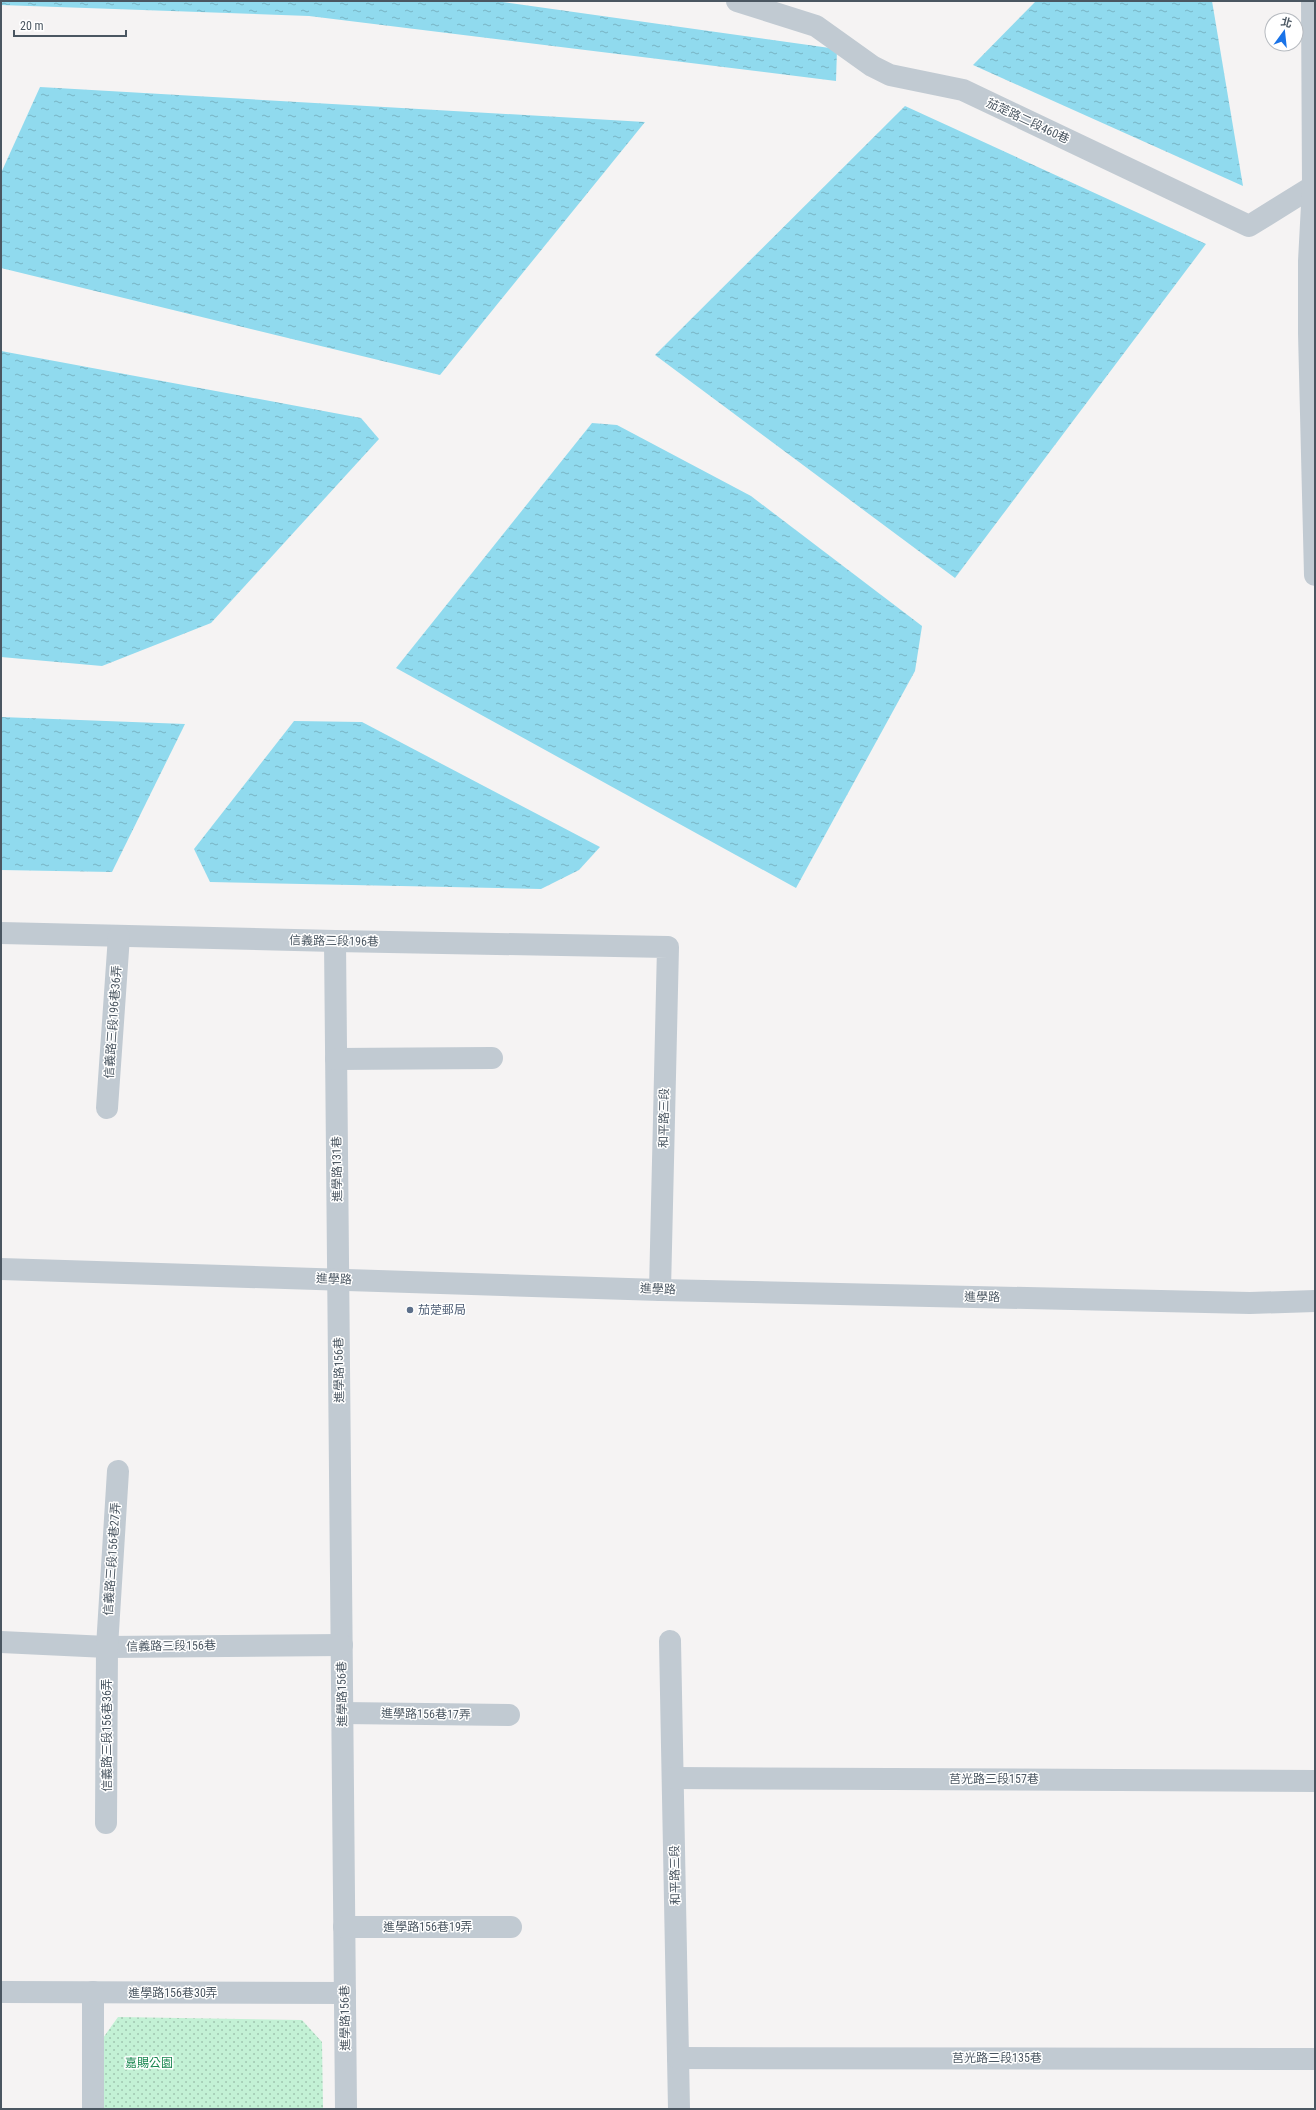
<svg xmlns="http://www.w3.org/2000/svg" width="1316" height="2110" font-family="'Roboto Condensed','Noto Sans TC',sans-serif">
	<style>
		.park { fill: url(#park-dots) }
		.water { fill: url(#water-ripples) }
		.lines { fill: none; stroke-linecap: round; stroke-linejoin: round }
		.minor { stroke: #c1cad2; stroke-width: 22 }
		.service-dot { fill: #5c6f8a; stroke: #fff; stroke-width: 1.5 }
		.labels { text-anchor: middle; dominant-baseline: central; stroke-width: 3; stroke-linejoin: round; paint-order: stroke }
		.street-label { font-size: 12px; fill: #4a5661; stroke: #fff }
		.service-label { font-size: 12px; fill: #4e5e75; stroke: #fff; text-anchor: start }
		.park-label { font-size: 12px; fill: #17864f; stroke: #fff }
	</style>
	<defs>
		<pattern id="park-dots" width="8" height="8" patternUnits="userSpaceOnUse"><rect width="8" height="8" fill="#c3f1d5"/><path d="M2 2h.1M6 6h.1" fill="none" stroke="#a0c6b0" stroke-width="1.8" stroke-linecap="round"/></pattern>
		<pattern id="water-ripples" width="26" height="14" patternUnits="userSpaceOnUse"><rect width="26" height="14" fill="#90daee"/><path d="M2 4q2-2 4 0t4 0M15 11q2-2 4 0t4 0" fill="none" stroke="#78b4c4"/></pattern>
	</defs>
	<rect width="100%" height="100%" fill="#f5f3f3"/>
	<!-- park -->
	<polygon class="park" points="118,2017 302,2020 322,2042 323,2109 103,2109 103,2038"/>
	<!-- water -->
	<g class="water">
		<polygon points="1,1 495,1 837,49 836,81 309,16 1,5"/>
		<polygon points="1036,1 1212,1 1243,186 973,65"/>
		<polygon points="40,87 645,122 440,375 1,268 1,173"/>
		<polygon points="905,106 1206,244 955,578 655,355"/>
		<polygon points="1,351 361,418 379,439 211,623 102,666 1,657"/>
		<polygon points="592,423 617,425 751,496 922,626 915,671 796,888 396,668"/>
		<polygon points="1,717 185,724 112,872 1,870"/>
		<polygon points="294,721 362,722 600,847 579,870 541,889 210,882 194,849"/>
	</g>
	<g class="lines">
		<!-- minor -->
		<g class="minor">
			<polyline points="737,1 816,26 872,66 890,75 963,90 1249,226 1315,185"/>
			<polyline points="1312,1 1313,186 1309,261 1309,333 1315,575"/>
			<polyline points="1,933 335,941 668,947 660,1290"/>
			<polyline points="335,941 346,2109"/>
			<polyline points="336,1059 492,1058"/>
			<polyline points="107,1108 119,936"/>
			<polyline points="1,1269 660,1290 1250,1303 1315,1301"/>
			<polyline points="670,1641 679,2109"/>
			<polyline points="1,1642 107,1647 342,1645"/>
			<polyline points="343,1713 509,1715"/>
			<polyline points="673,1778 1315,1781"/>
			<polyline points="106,1823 107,1647 118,1471"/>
			<polyline points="344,1927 511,1927"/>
			<polyline points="1,1992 345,1993"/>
			<polyline points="678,2058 1315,2059"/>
			<polyline points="93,2109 93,1992"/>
		</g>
	</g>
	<!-- markers -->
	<circle class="service-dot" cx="410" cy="1310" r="4"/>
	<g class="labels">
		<!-- street labels -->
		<g class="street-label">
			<text transform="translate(1028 121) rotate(25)">茄萣路二段460巷</text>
			<text transform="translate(334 941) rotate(1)">信義路三段196巷</text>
			<text transform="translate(113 1022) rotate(-86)">信義路三段196巷36弄</text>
			<text transform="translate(664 1118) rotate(-89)">和平路三段</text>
			<text transform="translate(337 1169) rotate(-91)">進學路131巷</text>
			<text transform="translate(334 1279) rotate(2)">進學路</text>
			<text transform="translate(658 1289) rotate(2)">進學路</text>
			<text transform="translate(982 1297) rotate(1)">進學路</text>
			<text transform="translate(339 1370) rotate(-91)">進學路156巷</text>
			<text transform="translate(112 1559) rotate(-86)">信義路三段156巷27弄</text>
			<text transform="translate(171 1646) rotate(-1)">信義路三段156巷</text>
			<text transform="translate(342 1694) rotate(-91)">進學路156巷</text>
			<text transform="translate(426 1714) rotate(1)">進學路156巷17弄</text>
			<text transform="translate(107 1735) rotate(-90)">信義路三段156巷36弄</text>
			<text x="994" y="1779">莒光路三段157巷</text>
			<text transform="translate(675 1875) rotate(-91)">和平路三段</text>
			<text x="428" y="1927">進學路156巷19弄</text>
			<text x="173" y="1993">進學路156巷30弄</text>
			<text transform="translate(345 2018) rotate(-91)">進學路156巷</text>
			<text x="997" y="2058">莒光路三段135巷</text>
		</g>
		<!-- service labels -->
		<g class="service-label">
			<text x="418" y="1310">茄萣郵局</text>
		</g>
		<!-- park labels -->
		<g class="park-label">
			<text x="149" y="2063">嘉賜公園</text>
		</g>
	</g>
	<!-- border -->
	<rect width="1316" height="2110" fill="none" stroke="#4a5661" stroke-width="4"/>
	<!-- north arrow -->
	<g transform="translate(1284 32) rotate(15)"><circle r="19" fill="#ffffff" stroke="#b7bbc0"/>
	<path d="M0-3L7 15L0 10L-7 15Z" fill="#1a73e8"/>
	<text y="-6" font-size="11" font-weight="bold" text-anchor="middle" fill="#4a5661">北</text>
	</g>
	<!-- scale -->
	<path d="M14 30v6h112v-6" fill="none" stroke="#4a5661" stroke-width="2"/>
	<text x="20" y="30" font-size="12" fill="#4a5661" stroke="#ffffff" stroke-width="3" paint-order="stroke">20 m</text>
</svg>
